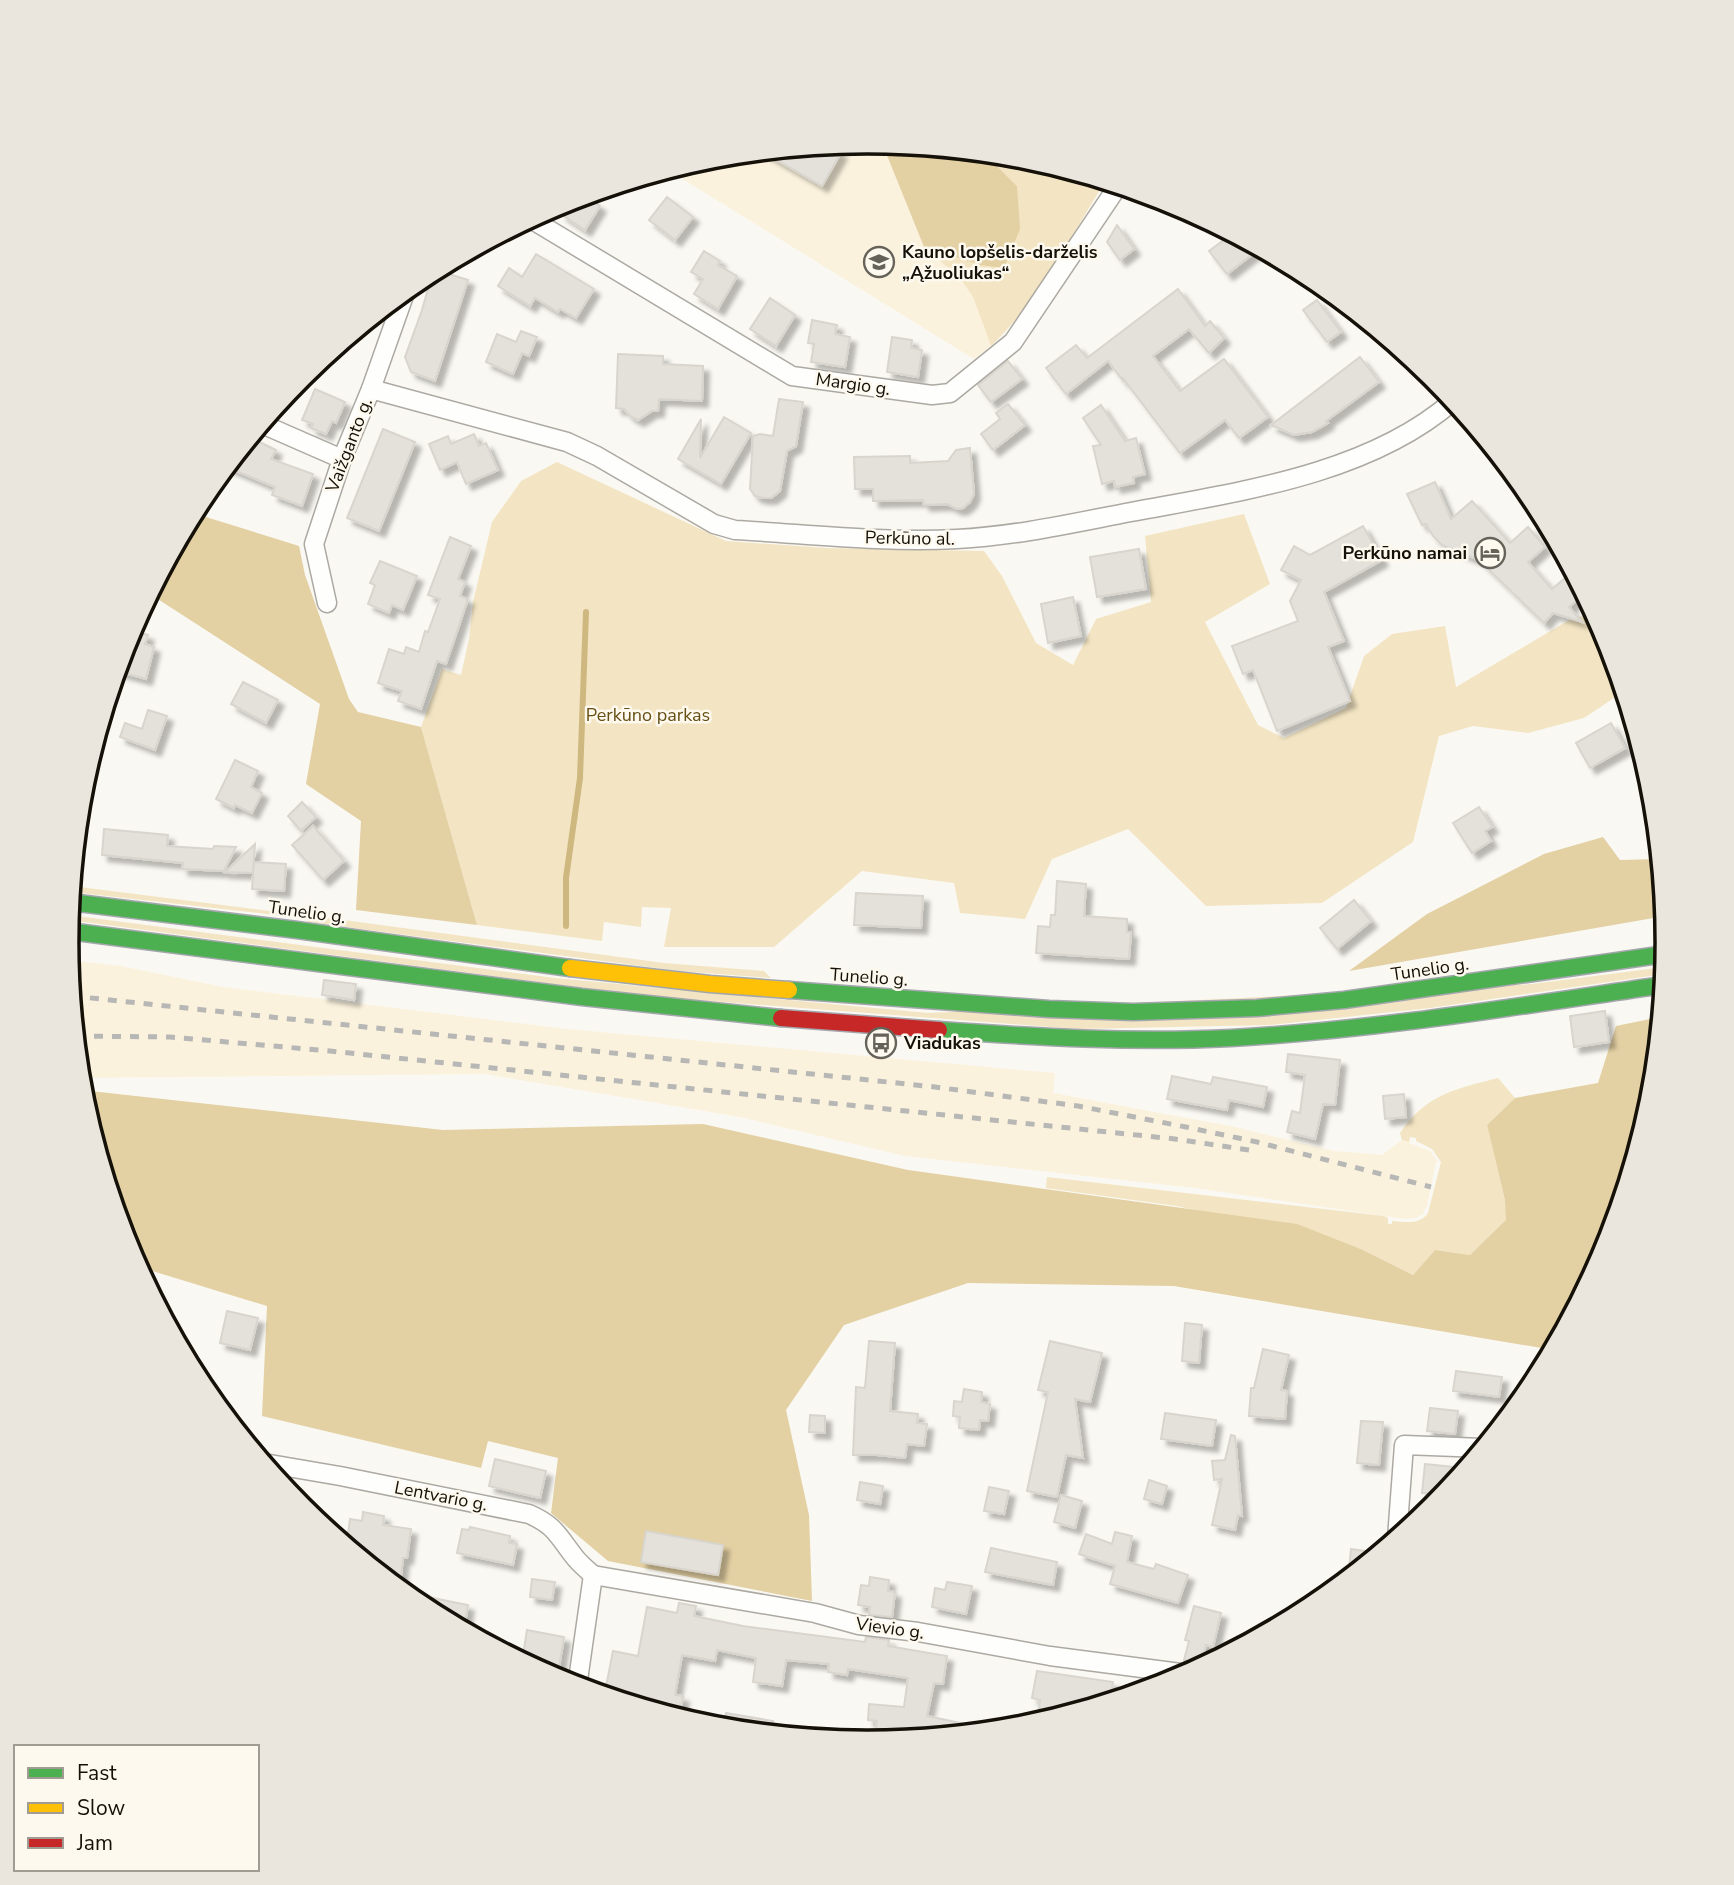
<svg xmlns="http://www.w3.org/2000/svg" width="1734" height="1885" font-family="'Nunito Sans',sans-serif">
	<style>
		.built { fill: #fbf2dd }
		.green { fill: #f3e5c3 }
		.forest { fill: #e3d0a3 }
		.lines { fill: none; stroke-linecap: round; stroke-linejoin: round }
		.stream { stroke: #cfb880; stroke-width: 6 }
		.building { fill: #e4e1da; stroke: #d8d5ce; stroke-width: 2; filter: url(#shadow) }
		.street-casing { stroke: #aca9a2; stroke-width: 21 }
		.fast-casing { stroke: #a3a6ac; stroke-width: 19 }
		.slow-casing { stroke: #a3a6ac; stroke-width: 19 }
		.jam-casing { stroke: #a3a6ac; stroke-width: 19 }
		.street { stroke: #fefefd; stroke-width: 18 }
		.fast { stroke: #4caf50; stroke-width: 16 }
		.slow { stroke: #ffc107; stroke-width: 16 }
		.jam { stroke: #c62828; stroke-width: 16 }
		.rail { stroke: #b7b7b5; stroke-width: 5; stroke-dasharray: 9 9; stroke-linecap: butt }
		.labels { text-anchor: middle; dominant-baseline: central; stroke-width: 5; stroke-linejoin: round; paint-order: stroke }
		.poi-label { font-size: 18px; font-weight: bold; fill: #151108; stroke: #fef9ef; text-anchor: start }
		.street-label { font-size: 18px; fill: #151108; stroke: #fef9ef }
		.park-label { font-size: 18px; fill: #664f14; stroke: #fef9ef }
		.rim { fill: none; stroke: #151108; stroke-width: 3.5 }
	</style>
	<defs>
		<filter id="shadow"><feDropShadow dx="6" dy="6" stdDeviation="2" flood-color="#0004"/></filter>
	</defs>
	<rect width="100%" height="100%" fill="#faf8f2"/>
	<!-- built -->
	<g class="built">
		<polygon points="867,142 882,143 924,247 960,278 973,297 991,346 974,359 668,170 711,157"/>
		<polygon points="68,960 121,966 223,987 567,1029 1055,1073 1053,1093 1235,1127 1334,1151 1382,1155 1402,1140 1430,1151 1438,1162 1436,1162 1427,1206 1423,1212 1425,1213 1416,1218 1405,1219 1195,1188 905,1156 740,1117 485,1074 80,1078"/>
	</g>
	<!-- green -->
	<g class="green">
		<path d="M985,154L1024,157L1096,179L1103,185C1069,239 1038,301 991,346L973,297L960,278L924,247L980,265L1017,186Z"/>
		<polygon points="557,462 726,541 827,548 984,551 1002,576 1036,643 1073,665 1096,619 1151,602 1145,536 1244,514 1270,584 1205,622 1258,725 1284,738 1346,708 1364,656 1392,634 1445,626 1456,687 1569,620 1594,613 1607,637 1623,692 1584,718 1528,733 1473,726 1439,736 1413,842 1322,903 1206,906 1128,829 1052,859 1025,919 960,913 954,883 862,871 774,947 664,947 671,908 642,907 641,927 604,922 602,941 477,925 421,727 442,669 461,675 469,639 473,602 492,522 521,481"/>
		<polygon points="72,886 285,913 284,916 71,892"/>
		<polygon points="69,915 555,978 928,1013 1532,984 1665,967 1664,974 1430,1008 1270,1025 1077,1029 644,996 69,920"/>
		<polygon points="306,915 664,963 764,971 771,978 679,971 308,922"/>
		<path d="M1498,1078L1515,1098L1487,1125L1505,1200L1507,1220L1470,1255L1435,1250L1413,1275L1363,1250L1177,1206L1046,1188L1047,1177L1384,1216L1388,1218V1224H1392V1221C1405,1222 1420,1225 1428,1213L1441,1162L1432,1149L1416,1141V1138L1410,1137L1409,1142L1402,1140L1400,1133C1426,1094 1456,1089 1498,1078Z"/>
	</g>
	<!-- forest -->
	<g class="forest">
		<polygon points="882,143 985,154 1017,186 1020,229 1004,268 980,265 924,247"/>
		<polygon points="193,513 299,546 305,575 349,699 358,712 421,727 477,925 356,910 361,821 306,784 320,704 150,594"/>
		<polygon points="1603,837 1620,860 1659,859 1665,916 1349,971 1427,914 1544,854"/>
		<polygon points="1660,1017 1652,1099 1606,1249 1553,1350 1174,1286 968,1283 844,1325 786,1410 809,1515 812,1601 608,1561 551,1513 558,1458 488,1441 481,1468 262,1416 267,1306 136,1266 127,1248 81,1090 443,1130 703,1124 908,1170 1297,1224 1363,1250 1413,1275 1435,1250 1470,1255 1506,1220 1505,1200 1487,1125 1515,1098 1598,1083 1616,1026"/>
	</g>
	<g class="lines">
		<!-- stream -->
		<polyline class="stream" points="566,926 566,878 580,778 586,612"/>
	</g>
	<!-- building -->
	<g class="building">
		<polygon points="828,146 841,153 822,186 763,152"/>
		<polygon points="585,196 600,206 585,230 561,214 571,200"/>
		<polygon points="667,197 693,217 675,240 649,220"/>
		<polygon points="1117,225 1134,249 1120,260 1107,242"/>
		<polygon points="1232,234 1245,241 1254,253 1227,274 1209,251"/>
		<polygon points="704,251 720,261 718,265 737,276 718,309 694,294 703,279 691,272"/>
		<polygon points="536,254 594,289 576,318 560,309 558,312 535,298 530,306 498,286 509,268 522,277"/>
		<polygon points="436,270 468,280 435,381 411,372 405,357 422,310 433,271"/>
		<polygon points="1178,289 1205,326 1210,321 1224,338 1209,353 1189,329 1153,356 1180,391 1224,359 1268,417 1239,438 1225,420 1180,453 1122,377 1124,382 1108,361 1066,394 1046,368 1076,345 1087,358"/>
		<polygon points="770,298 795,315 776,346 750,329"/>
		<polygon points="1317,300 1341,332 1327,342 1303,310"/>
		<polygon points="812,320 837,325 835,334 850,337 845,367 811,362 814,344 808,343"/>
		<polygon points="521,331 537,337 529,356 522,353 513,374 486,362 497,334 516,342"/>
		<polygon points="892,337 912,340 911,348 922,350 918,377 887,372"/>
		<polygon points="618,354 663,356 663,364 703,366 702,401 659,399 658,411 652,411 638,420 630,416 624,409 616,408"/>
		<polygon points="1360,357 1379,382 1326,421 1328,423 1312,432 1294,435 1271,425"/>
		<polygon points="1008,361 1022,379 991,402 978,385"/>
		<polygon points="315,389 345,402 336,423 332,421 326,434 311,428 313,424 302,420"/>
		<polygon points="779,399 803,402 796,446 787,451 780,491 771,498 763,498 755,496 750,489 753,436 760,434 773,436"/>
		<polygon points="1008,404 1025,425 993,450 981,434 1000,419 996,413"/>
		<polygon points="1101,405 1125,441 1136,438 1145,474 1133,477 1134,483 1115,487 1114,481 1102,484 1093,446 1101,445 1083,418"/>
		<polygon points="724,417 751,433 721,484 678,459 701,419 700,458"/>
		<polygon points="383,429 415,442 379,531 347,518"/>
		<polygon points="474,434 479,446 486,443 498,470 466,484 457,462 440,470 429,444 448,436 451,444"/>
		<polygon points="251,438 276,450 271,459 313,474 302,506 272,495 275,487 227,467"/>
		<polygon points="970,448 974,494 970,502 963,508 957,509 947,504 924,505 923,500 873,501 873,489 855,489 854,457 910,456 910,463 948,461 956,450"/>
		<polygon points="1435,482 1451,519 1472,501 1510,543 1528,527 1545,547 1528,562 1552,589 1572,572 1584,594 1569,607 1582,622 1553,613 1544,623 1479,560 1442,545 1433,536 1426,524 1422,525 1407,494"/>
		<polygon points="1363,526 1382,560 1324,592 1344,641 1328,647 1350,701 1277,731 1253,670 1243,674 1232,646 1298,621 1290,601 1301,580 1281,570 1294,546 1310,555"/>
		<polygon points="450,537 471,546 458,579 465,582 460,596 468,599 446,664 437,661 421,709 398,701 402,691 378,683 389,649 404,654 406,647 419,652 425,631 428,632 440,599 428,595"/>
		<polygon points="1139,549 1146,589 1097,597 1090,557"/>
		<polygon points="380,561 417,576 403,610 392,605 389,613 368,604 375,585 370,583"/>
		<polygon points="1073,597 1081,636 1048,643 1041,604"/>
		<polygon points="131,630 148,635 145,644 154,647 146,679 117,671"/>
		<polygon points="243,682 278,700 266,723 231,704"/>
		<polygon points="148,710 167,716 155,750 120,737 125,723 142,729"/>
		<polygon points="1611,723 1625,748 1590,768 1576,743"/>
		<polygon points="235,760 258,771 251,787 262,793 252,813 235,805 234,808 216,799"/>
		<polygon points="302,802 316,817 301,831 288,816"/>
		<polygon points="1479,807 1492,827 1485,831 1491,841 1472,853 1453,823"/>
		<polygon points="313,826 344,861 323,880 292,845"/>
		<polygon points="104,829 168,835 167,846 213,849 214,846 236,847 224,871 182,869 183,863 102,855"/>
		<polygon points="255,844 253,873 225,872"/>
		<polygon points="254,862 286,864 284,891 252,889"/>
		<polygon points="1057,881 1086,884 1084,916 1127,919 1127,932 1131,932 1129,959 1036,953 1038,926 1050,927 1051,915 1055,915"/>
		<polygon points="856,893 923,896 921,928 854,925"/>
		<polygon points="1354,900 1371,921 1337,949 1320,928"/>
		<polygon points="324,980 356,984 354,1000 322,995"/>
		<polygon points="1605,1011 1609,1042 1574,1047 1570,1016"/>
		<polygon points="1288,1054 1340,1060 1335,1105 1323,1104 1315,1139 1287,1132 1292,1111 1300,1113 1305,1075 1286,1072"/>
		<polygon points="1172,1076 1211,1084 1213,1077 1267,1087 1263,1107 1229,1100 1227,1110 1167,1099"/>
		<polygon points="1404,1094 1406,1117 1385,1119 1383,1096"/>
		<polygon points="227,1311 258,1318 250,1350 220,1343"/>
		<polygon points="1185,1323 1202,1325 1199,1363 1182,1361"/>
		<polygon points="869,1341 895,1343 890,1411 918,1414 917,1423 927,1424 924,1446 907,1444 905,1458 877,1455 853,1455 856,1387 865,1388"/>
		<polygon points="1050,1341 1102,1353 1090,1402 1075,1399 1083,1458 1066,1455 1057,1497 1027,1491 1048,1392 1038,1390"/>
		<polygon points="1263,1349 1289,1355 1281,1390 1287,1391 1285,1419 1249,1416 1251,1388 1254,1388"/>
		<polygon points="1456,1371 1502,1377 1499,1397 1453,1391"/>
		<polygon points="964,1389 982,1392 981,1402 990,1404 988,1421 980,1420 979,1430 959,1428 960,1417 953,1416 954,1401 962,1402"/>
		<polygon points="1430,1408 1458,1411 1455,1434 1427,1431"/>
		<polygon points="1165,1413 1216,1420 1212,1446 1161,1439"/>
		<polygon points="810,1415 825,1416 825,1433 809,1432"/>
		<polygon points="1361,1421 1383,1422 1379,1465 1357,1463"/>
		<polygon points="1231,1435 1235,1436 1242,1516 1238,1515 1235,1530 1212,1525 1222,1479 1214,1480 1212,1461 1225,1460"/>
		<polygon points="495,1459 546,1471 540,1498 489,1486"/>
		<polygon points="1425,1464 1453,1467 1450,1487 1444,1495 1422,1493"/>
		<polygon points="1149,1480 1167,1486 1162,1504 1144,1499"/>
		<polygon points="860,1482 883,1486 880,1504 857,1500"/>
		<polygon points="989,1487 1009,1491 1004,1514 984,1511"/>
		<polygon points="1061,1495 1082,1501 1075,1528 1054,1522"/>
		<polygon points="363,1512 384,1516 383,1525 411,1529 407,1558 403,1558 401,1576 378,1572 353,1551 354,1543 347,1542 350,1519 362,1521"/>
		<polygon points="470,1527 510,1536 509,1543 517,1544 513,1565 457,1553 462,1529 469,1530"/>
		<polygon points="646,1531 723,1545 718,1575 641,1562"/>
		<polygon points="1115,1532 1132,1536 1127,1562 1154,1569 1156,1564 1188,1575 1178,1603 1110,1584 1115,1566 1079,1554 1086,1534 1112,1544"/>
		<polygon points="991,1548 1057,1562 1053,1585 985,1572"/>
		<polygon points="1351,1549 1379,1553 1348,1578"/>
		<polygon points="870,1577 889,1580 888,1591 895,1592 892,1617 869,1615 870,1607 858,1605 861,1585 869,1586"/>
		<polygon points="532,1579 555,1582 552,1600 530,1597"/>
		<polygon points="947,1582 972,1586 966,1614 932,1607 935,1588 945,1590"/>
		<polygon points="403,1592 468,1605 465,1623 442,1619 422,1608"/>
		<polygon points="679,1603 696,1606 694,1616 743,1626 865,1642 866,1637 889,1640 888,1646 947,1656 943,1684 934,1683 927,1716 985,1728 985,1731 895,1740 897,1730 876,1729 877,1721 868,1720 869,1704 904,1707 908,1678 848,1669 847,1675 828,1672 829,1664 786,1660 782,1686 753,1682 756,1658 717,1650 715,1661 682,1655 675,1695 683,1696 679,1718 658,1711 659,1702 605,1692 613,1651 638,1656 647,1607 677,1613"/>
		<polygon points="1194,1606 1221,1613 1213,1647 1206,1645 1201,1664 1184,1660 1189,1641 1185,1640"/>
		<polygon points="527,1630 564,1637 558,1674 538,1670 531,1666 532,1657 523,1655"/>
		<polygon points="1037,1671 1113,1682 1110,1701 1069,1714 1039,1709 1040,1700 1032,1698"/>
		<polygon points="726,1713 773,1721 772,1734 723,1729"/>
	</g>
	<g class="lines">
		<!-- street casing -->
		<g class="street-casing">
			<g id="street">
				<polyline points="531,219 792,376 932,395 950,393 1013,342 1118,186"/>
				<path d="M371,389L567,442L597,456L714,524L735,530C808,534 883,543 957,539C1016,536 1073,523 1131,512C1237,492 1368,475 1453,401"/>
				<polyline points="262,424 342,459"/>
				<polyline points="327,603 314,544 342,459 371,389 406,290"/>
				<path d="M264,1463L340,1476L529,1514C554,1525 557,1534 573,1555C578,1562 586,1569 593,1575"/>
				<polyline points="1397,1538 1404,1445 1483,1448"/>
				<polyline points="593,1575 815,1613 859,1625 918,1632 1050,1656 1188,1674"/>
				<polyline points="577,1687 593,1575"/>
			</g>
		</g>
		<!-- fast casing -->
		<g class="fast-casing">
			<g id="fast">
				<polyline points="70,902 297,930 570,968"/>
				<polyline points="68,931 582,997 781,1018"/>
				<polyline points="789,990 1049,1009 1133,1012 1257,1008 1344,1000 1666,954"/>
				<path d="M939,1030C1036,1037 1133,1043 1231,1038C1376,1030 1519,1006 1663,985"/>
			</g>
		</g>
		<!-- slow casing -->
		<g class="slow-casing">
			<polyline id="slow" points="570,968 710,984 789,990"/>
		</g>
		<!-- jam casing -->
		<g class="jam-casing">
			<polyline id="jam" points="781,1018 939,1030"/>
		</g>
		<!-- street -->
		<use href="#street" class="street"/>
		<!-- fast -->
		<use href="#fast" class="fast"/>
		<!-- slow -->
		<use href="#slow" class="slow"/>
		<!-- jam -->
		<use href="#jam" class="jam"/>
		<!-- rail -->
		<g class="rail">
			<polyline points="72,996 935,1087 1078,1106 1186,1127 1257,1142 1431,1187"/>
			<polyline points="76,1036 170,1037 330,1051 1175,1139 1249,1150"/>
		</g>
	</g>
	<!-- icons -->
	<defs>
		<g id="school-ring" transform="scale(1.575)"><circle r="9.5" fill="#fef9ef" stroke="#65625a" stroke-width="1.5"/><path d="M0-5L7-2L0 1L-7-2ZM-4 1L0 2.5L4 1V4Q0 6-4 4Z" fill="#65625a"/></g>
		<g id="hotel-ring" transform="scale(1.575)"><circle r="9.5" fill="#fef9ef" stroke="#65625a" stroke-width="1.5"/><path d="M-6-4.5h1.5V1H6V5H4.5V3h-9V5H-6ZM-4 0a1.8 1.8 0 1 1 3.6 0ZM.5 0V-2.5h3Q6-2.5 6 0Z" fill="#65625a"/></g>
		<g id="bus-ring" transform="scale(1.575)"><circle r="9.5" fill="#fef9ef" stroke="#65625a" stroke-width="1.5"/><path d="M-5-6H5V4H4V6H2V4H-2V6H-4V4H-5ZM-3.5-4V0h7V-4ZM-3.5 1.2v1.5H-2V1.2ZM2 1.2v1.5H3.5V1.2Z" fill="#65625a"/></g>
	</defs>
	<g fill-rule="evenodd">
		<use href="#school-ring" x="879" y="262"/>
		<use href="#hotel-ring" x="1490" y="553"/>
		<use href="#bus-ring" x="881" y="1043"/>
	</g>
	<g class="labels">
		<!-- poi labels -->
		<g class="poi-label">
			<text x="902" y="252">Kauno lopšelis-darželis<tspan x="902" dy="21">„Ąžuoliukas“</tspan></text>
			<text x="1467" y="553" text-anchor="end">Perkūno namai</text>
			<text x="904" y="1043">Viadukas</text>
		</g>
		<!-- street labels -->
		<g class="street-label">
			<text transform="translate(853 384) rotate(8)">Margio g.</text>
			<text transform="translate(349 445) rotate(-69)">Vaižganto g.</text>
			<text transform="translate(910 538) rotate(1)">Perkūno al.</text>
			<text transform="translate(307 912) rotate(8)">Tunelio g.</text>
			<text transform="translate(1430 969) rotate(-8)">Tunelio g.</text>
			<text transform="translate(869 977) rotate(4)">Tunelio g.</text>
			<text transform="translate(441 1496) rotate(11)">Lentvario g.</text>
			<text transform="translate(890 1628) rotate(8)">Vievio g.</text>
		</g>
		<!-- park labels -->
		<g class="park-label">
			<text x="648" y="715">Perkūno parkas</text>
		</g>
	</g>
	<!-- crop -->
	<path d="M0 0H1734V1885H0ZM79 942a788 788 0 1 1 1576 0a788 788 0 1 1-1576 0Z" fill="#ebe6dd" fill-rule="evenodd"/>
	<path class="rim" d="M79 942a788 788 0 1 1 1576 0a788 788 0 1 1-1576 0Z"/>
	<!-- legend -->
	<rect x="14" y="1745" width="245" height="126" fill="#fef9ef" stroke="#a19c93" stroke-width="2"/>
	<rect x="28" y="1768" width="35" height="10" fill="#4caf50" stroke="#a19c93" stroke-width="2"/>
	<text x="77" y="1780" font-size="21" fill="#151108">Fast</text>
	<rect x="28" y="1803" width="35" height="10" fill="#ffc107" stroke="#a19c93" stroke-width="2"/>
	<text x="77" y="1815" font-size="21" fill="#151108">Slow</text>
	<rect x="28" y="1838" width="35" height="10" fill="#c62828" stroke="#a19c93" stroke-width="2"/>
	<text x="77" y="1850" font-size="21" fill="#151108">Jam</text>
</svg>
